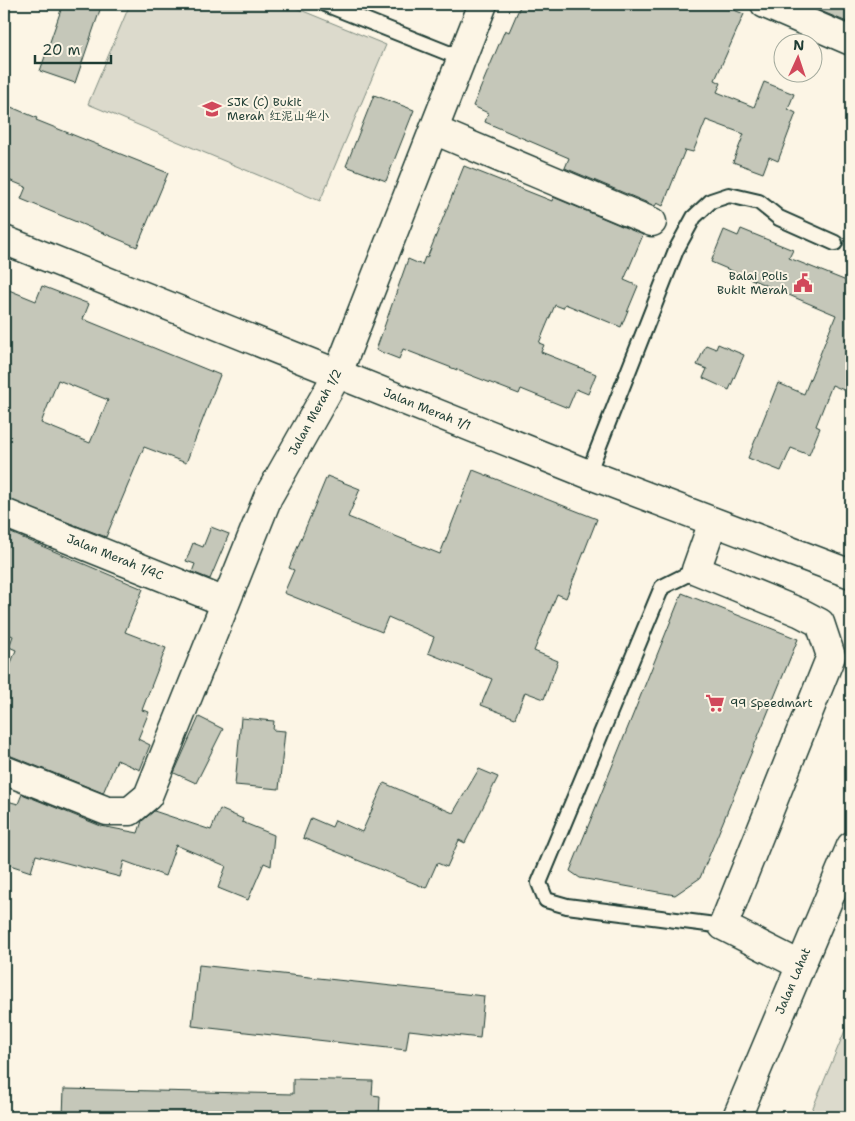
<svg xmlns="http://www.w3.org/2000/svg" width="855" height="1121" font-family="'Shantell Sans','LXGW WenKai TC',sans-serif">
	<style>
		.green { fill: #dcdacc; stroke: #7e8c80 }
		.building { fill: #c5c7b9; stroke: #1f3d34; fill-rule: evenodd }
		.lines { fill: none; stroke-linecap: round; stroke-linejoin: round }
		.service-casing { stroke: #1f3d34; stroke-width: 18 }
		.minor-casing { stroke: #1f3d34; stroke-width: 31 }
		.primary-casing { stroke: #1f3d34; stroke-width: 31 }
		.service { stroke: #fcf5e5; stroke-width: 14 }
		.minor { stroke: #fcf5e5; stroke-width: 28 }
		.primary { stroke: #fcf5e5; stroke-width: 28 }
		.labels { text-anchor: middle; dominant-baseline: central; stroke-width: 4; stroke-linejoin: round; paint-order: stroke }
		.poi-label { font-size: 12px; fill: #1f3d34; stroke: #fcf5e5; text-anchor: start }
		.street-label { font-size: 12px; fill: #1f3d34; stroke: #fcf5e5 }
	</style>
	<rect width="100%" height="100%" fill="#fcf5e5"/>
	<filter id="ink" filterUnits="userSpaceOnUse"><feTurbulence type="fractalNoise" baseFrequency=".02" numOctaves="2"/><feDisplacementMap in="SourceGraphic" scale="10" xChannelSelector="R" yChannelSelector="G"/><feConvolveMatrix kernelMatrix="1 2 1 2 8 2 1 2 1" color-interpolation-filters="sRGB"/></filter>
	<g filter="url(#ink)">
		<!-- green -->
		<g class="green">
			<polygon points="130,4 286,4 386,45 320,201 88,104"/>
			<polygon points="851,1016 851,1117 809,1117"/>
		</g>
		<!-- building -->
		<g class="building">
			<polygon points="63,4 102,4 75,83 40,71"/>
			<polygon points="521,4 719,4 744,14 715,80 721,83 717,92 754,107 764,82 794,94 788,109 796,113 778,161 769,157 763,173 733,162 744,134 706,120 693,152 685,150 663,206 657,203 655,206 565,168 569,158 485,122 488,113 473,106 505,30 509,32"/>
			<polygon points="804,4 851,4 851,12 847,22"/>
			<polygon points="374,95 414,110 386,181 346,166"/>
			<polygon points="4,104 37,118 36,120 168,173 137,247 21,199 26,187 4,178"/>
			<polygon points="464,166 552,201 553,197 643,235 624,280 638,286 621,327 565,304 563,308 555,305 539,343 544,345 541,352 596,374 588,394 576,389 568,408 521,389 519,394 403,349 399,359 376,350 408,259 422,265 425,257 427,258"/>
			<polygon points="741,229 793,250 789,258 849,282 851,280 851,393 832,385 816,426 820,428 809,455 791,448 781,471 748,458 778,383 804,394 836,315 711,262 724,230 738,236"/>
			<path d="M42,286L89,304L83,319L220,375L186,463L144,447L106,537L4,498V288L36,301ZM58,380L108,400L90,443L41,423Z"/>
			<polygon points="718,344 744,355 729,390 703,378 707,369 697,365 706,345 716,349"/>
			<polygon points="473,470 597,519 566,598 557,594 534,651 558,661 544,699 525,692 515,718 481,705 492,679 428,653 434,637 388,617 382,632 284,593 294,570 289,568 327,476 360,489 348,517 440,554"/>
			<polygon points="211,527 229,534 210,579 192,572 195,564 186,561 193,543 203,547"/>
			<polygon points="4,530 143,589 125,632 166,648 142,710 149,712 138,739 150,745 140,770 117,760 103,793 4,753 4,681 16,650 9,647 13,636 4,632"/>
			<polygon points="682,593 798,639 700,878 675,895 580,878 570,871"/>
			<polygon points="199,717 223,729 196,783 174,773"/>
			<polygon points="241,718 274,721 273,730 285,731 279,789 235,785"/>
			<polygon points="479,769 498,777 465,843 459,840 447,867 437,863 426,888 303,838 311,818 332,827 335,820 362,832 384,783 453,813"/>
			<polygon points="22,794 101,826 138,833 142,821 154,811 211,830 220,809 243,819 242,822 274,835 271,866 264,863 248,900 218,888 226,866 176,845 165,876 124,861 120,877 36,855 31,872 4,863 4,800 18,804"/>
			<polygon points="199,965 484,996 480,1038 409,1030 406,1050 192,1026"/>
			<polygon points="293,1079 373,1081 372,1095 380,1096 379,1117 63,1117 64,1089 293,1094"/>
		</g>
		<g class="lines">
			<!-- service casing -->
			<g class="service-casing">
				<g id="service">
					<polyline points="325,4 463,59"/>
					<polyline points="588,474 676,250 694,217 711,201 729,195 759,202 779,218 835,243"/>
					<polyline points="696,570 662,587 539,883 546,900 567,906 723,926"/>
				</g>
			</g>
			<!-- minor casing -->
			<g class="minor-casing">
				<g id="minor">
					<polyline points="765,4 851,41"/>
					<polyline points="434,130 652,222"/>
					<polyline points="4,240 588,474 851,574"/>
					<polyline points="4,513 225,602"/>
					<polyline points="713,522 696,570 801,613 820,623 831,656 723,926 800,965"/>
					<polyline points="4,770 107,811 130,811 148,796 268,497 338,373 483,4"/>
				</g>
			</g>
			<!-- primary casing -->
			<g class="primary-casing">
				<polyline id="primary" points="737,1117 851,846"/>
			</g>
			<!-- service -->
			<use href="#service" class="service"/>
			<!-- minor -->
			<use href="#minor" class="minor"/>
			<!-- primary -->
			<use href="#primary" class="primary"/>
		</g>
	</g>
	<!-- icons -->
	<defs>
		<g id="school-bare" transform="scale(1.5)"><path d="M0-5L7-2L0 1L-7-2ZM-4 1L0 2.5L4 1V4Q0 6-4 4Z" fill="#d1495b" stroke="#fcf5e5" stroke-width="2.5" paint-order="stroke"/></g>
		<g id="civic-bare" transform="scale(1.5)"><path d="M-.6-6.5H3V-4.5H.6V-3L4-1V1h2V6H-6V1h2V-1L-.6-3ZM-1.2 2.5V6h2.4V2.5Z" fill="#d1495b" stroke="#fcf5e5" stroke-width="2.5" paint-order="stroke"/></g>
		<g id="supermarket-bare" transform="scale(1.5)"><path d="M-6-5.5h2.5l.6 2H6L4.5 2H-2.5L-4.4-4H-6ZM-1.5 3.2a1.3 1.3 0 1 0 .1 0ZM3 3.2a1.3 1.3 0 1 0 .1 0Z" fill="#d1495b" stroke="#fcf5e5" stroke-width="2.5" paint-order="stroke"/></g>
	</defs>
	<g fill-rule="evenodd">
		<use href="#school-bare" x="212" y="109"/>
		<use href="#civic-bare" x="803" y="283"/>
		<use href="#supermarket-bare" x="715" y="703"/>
	</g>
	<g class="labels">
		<!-- poi labels -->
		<g class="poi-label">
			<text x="227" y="102">SJK (C) Bukit<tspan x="227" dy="14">Merah 红泥山华小</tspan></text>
			<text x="788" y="276" text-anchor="end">Balai Polis<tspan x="788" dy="14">Bukit Merah</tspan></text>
			<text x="730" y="703">99 Speedmart</text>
		</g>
		<!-- street labels -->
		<g class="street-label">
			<text transform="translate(427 409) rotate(22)">Jalan Merah 1/1</text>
			<text transform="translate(315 412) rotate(-61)">Jalan Merah 1/2</text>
			<text transform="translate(115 557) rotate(22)">Jalan Merah 1/4C</text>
			<text transform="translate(793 981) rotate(-67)">Jalan Lahat</text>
		</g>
	</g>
	<!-- margin -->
	<rect width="855" height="1121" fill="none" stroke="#fcf5e5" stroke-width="20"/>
	<rect x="10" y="10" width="835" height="1101" fill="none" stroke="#1f3d34" stroke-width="2" filter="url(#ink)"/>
	<!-- north arrow -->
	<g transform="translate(798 58) rotate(3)"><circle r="24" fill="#fcf5e5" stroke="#a4ab9e"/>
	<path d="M0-4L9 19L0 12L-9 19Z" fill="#d1495b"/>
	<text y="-8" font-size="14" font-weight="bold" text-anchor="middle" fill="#1f3d34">N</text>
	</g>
	<!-- scale -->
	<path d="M35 55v8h76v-8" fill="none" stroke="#1f3d34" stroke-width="2.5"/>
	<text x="42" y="55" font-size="15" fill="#1f3d34" stroke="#fcf5e5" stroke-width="4" paint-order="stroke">20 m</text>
</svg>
